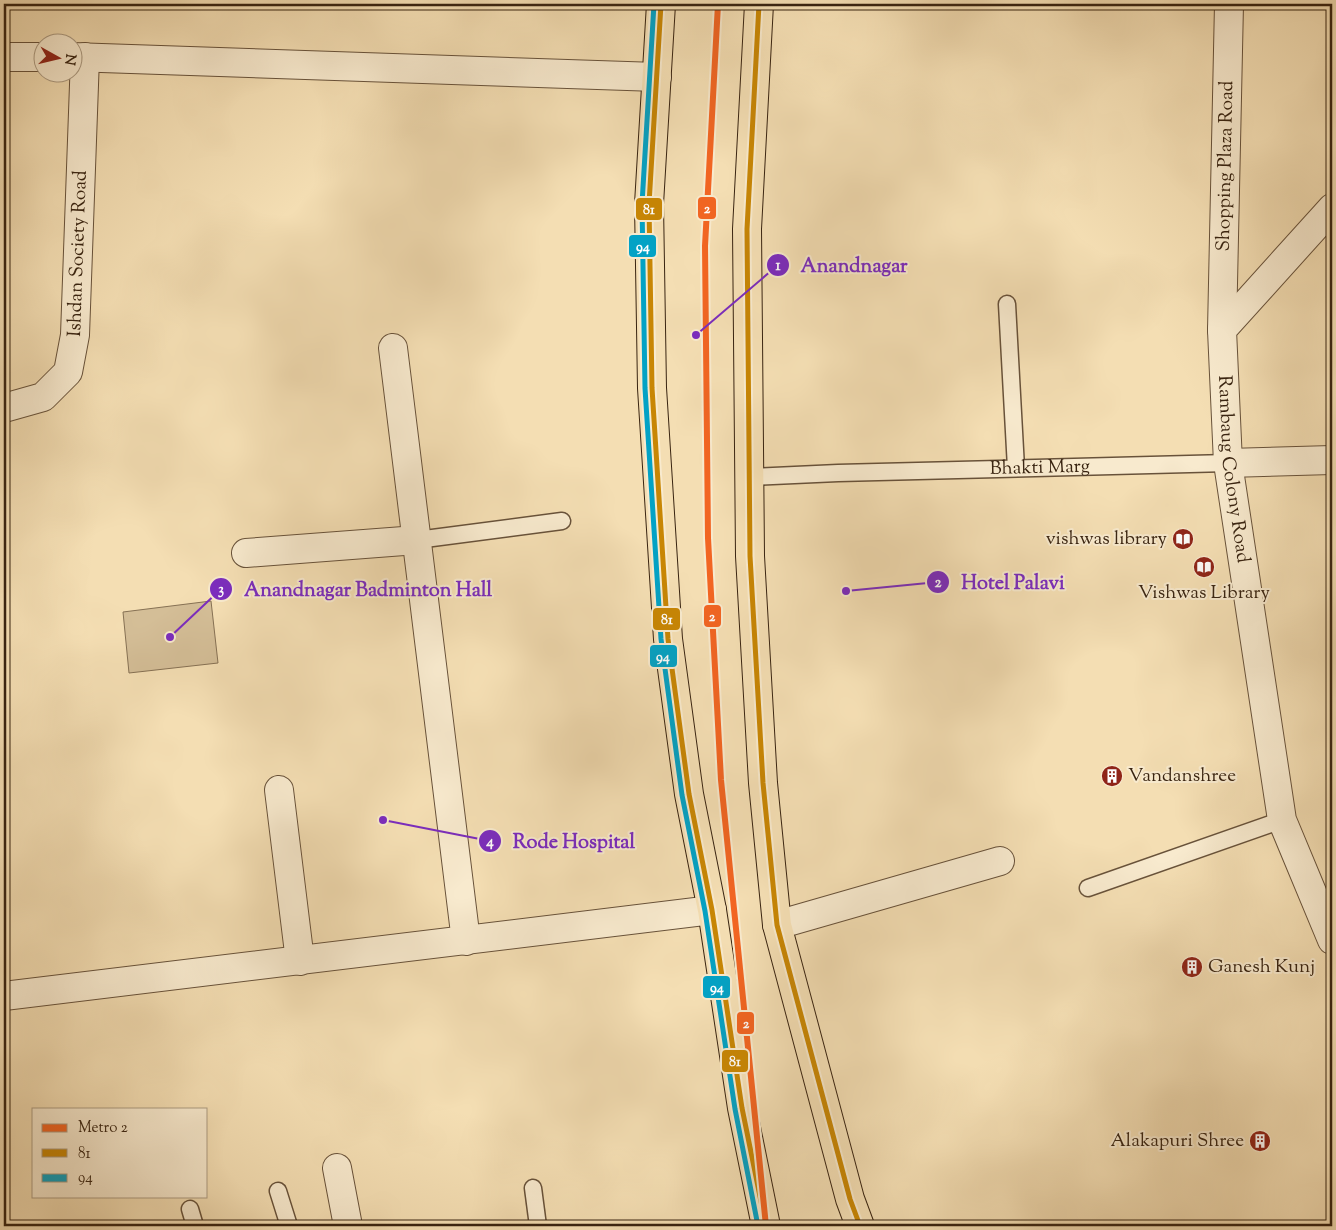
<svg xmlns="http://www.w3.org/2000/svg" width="1336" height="1230" font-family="'Sorts Mill Goudy',serif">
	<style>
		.green { fill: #d4be97; stroke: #867154 }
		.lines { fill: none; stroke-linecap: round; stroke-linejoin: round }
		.service-casing { stroke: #68523a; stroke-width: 19 }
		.minor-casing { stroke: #68523a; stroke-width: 30 }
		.tertiary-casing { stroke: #68523a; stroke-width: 30 }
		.primary-casing { stroke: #392411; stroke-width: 30 }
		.service { stroke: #f8eace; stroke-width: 16 }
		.minor { stroke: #f8eace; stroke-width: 28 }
		.tertiary { stroke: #f8eace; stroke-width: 28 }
		.primary { stroke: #f4deb3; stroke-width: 28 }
		.bus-1-casing { stroke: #f8eace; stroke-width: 9 }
		.bus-2-casing { stroke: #f8eace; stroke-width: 9 }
		.bus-1 { stroke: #c88604; stroke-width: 5 }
		.bus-2 { stroke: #03a2c5; stroke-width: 5 }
		.metro-1-casing { stroke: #f8eace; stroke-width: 10 }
		.metro-1 { stroke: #f26522; stroke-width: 6 }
		.labels { text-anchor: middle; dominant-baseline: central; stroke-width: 4; stroke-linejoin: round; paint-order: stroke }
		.street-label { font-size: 19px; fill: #392411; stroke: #f8eace }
		.poi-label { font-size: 19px; fill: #392411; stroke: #f8eace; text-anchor: end }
		.leader { fill: none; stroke: #7b2cbf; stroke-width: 2 }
		.callout-dot { fill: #7b2cbf; stroke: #f8eace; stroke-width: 2 }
		.mark-label { font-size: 15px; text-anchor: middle; font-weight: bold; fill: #fff }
		.callout-label { font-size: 20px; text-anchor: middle; font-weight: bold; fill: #7b2cbf; stroke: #f8eace; stroke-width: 4; stroke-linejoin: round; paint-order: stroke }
		.line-badge { stroke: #f8eace; stroke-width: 2 }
		.badge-label { font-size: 14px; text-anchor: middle; font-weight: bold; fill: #fff }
	</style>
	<rect width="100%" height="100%" fill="#f4deb3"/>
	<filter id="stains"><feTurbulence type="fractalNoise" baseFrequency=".004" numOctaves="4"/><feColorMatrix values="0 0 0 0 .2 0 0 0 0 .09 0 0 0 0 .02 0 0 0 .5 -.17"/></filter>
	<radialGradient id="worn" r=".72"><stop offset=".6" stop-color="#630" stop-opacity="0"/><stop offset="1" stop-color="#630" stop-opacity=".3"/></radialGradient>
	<!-- green -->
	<polygon class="green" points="211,601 218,663 129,673 123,612"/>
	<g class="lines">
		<!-- service casing -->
		<g class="service-casing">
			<g id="service">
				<polyline points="1007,304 1016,468"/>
				<path id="s1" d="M749,477L838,473L1228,463"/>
				<polyline points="417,540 562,521"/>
				<polyline points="1088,888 1282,820"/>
				<polyline points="533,1188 538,1226"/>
				<polyline points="278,1191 289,1226"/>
				<polyline points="190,1209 195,1226"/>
			</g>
		</g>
		<!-- minor casing -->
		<g class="minor-casing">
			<g id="minor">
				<polyline points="4,57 42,57"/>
				<polyline points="72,57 657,77"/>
				<path id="s2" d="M1222,330L1229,4"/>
				<polyline points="393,348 466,941"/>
				<path id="s3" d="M4,408L43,397L68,372L75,335L85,57"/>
				<polyline points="1228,463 1332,460"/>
				<polyline points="246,553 417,540"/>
				<polyline points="279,790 300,961"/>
				<polyline points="777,925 1000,861"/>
				<polyline points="4,996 712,910"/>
				<polyline points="337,1168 348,1226"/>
			</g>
		</g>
		<!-- tertiary casing -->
		<g class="tertiary-casing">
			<g id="tertiary">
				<path id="s4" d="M1332,208L1222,330L1228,463L1282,820L1332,940"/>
			</g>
		</g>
		<!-- primary casing -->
		<g class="primary-casing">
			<g id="primary">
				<polyline points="661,4 649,204 652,388 668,639 689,794 712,910 742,1108 766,1226"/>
				<polyline points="759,4 747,229 750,556 763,783 777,925 850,1199 860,1226"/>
			</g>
		</g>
		<!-- service -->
		<use href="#service" class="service"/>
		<!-- minor -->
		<use href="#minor" class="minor"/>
		<!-- tertiary -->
		<use href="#tertiary" class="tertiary"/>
		<!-- primary -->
		<use href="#primary" class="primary"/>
		<!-- bus-1 casing -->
		<g class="bus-1-casing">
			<g id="bus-1">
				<polyline points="661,4 649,204 652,388 668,639 689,794 712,910 742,1108 766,1226"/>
				<polyline points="759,4 747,229 750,556 763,783 777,925 850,1199 860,1226"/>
			</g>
		</g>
		<!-- bus-2 casing -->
		<g class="bus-2-casing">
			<polyline id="bus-2" points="654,4 642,204 645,388 661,639 682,795 705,911 735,1109 758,1226"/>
		</g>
		<!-- bus-1 -->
		<use href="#bus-1" class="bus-1"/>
		<!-- bus-2 -->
		<use href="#bus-2" class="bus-2"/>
		<!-- metro-1 casing -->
		<g class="metro-1-casing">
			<polyline id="metro-1" points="718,4 705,246 708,538 721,780 766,1226"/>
		</g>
		<!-- metro-1 -->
		<use href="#metro-1" class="metro-1"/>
	</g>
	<!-- icons -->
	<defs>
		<g id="library-disc" transform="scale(1.125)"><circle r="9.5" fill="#8f2418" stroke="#f8eace"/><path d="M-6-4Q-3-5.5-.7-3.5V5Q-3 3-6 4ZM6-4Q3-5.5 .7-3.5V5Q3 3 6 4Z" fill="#fff"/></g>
		<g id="building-disc" transform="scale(1.125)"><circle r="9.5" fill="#8f2418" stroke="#f8eace"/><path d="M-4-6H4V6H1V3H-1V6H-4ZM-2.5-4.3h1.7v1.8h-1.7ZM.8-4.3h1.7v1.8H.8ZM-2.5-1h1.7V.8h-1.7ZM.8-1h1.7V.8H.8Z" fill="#fff"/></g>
	</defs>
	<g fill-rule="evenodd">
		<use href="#library-disc" x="1183" y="539"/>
		<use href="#library-disc" x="1204" y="567"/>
		<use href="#building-disc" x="1112" y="776"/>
		<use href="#building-disc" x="1192" y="967"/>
		<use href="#building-disc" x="1260" y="1141"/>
	</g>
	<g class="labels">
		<!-- street labels -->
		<g class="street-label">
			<text stroke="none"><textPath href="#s2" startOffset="164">Shopping Plaza Road</textPath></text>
			<text stroke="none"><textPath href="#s3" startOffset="195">Ishdan Society Road</textPath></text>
			<text stroke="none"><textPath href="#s1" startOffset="291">Bhakti Marg</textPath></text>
			<text stroke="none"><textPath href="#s4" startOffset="304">Rambaug Colony Road</textPath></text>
		</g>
		<!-- poi labels -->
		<g class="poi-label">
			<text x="1167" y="539">vishwas library</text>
			<text x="1204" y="593" text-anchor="middle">Vishwas Library</text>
			<text x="1128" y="776" text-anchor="start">Vandanshree</text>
			<text x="1208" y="967" text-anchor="start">Ganesh Kunj</text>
			<text x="1244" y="1141">Alakapuri Shree</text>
		</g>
	</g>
	<!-- callouts -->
	<path class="leader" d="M696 335L778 265M846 591L938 582M170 637L221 589M383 820L490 841"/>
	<g class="callout-dot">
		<circle cx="696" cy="335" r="5"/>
		<circle cx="846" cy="591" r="5"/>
		<circle cx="170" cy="637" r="5"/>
		<circle cx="383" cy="820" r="5"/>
		<circle cx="778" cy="265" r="12"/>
		<circle cx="938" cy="582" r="12"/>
		<circle cx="221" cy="589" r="12"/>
		<circle cx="490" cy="841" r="12"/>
	</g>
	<g class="mark-label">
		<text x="778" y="270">1</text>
		<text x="938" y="587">2</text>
		<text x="221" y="594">3</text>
		<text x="490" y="846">4</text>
	</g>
	<g class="callout-label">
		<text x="854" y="272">Anandnagar</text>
		<text x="1013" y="589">Hotel Palavi</text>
		<text x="368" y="596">Anandnagar Badminton Hall</text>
		<text x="574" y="848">Rode Hospital</text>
	</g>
	<g class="line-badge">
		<rect x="697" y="196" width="20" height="24" rx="5" fill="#f26522"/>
		<rect x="635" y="197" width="28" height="24" rx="5" fill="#c88604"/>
		<rect x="628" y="234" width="29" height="24" rx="5" fill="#03a2c5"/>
		<rect x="703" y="604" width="19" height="24" rx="5" fill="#f26522"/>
		<rect x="652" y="607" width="29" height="24" rx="5" fill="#c88604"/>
		<rect x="649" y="644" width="29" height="24" rx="5" fill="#03a2c5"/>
		<rect x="702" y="975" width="29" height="24" rx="5" fill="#03a2c5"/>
		<rect x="736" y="1011" width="19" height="24" rx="5" fill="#f26522"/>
		<rect x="721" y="1049" width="28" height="24" rx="5" fill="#c88604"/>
	</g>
	<g class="badge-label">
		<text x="707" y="213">2</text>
		<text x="649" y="214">81</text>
		<text x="643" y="251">94</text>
		<text x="712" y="621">2</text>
		<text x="667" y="624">81</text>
		<text x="663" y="661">94</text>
		<text x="717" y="992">94</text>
		<text x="746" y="1028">2</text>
		<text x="735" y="1066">81</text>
	</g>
	<!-- margin -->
	<rect width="1336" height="1230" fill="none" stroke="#f4deb3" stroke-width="20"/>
	<rect x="5" y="5" width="1326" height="1220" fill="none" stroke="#392411" stroke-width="2.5"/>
	<rect x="10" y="10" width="1316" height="1210" fill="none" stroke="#392411"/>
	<!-- legend -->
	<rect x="32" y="1108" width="175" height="90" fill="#f8eace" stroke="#ac9b82"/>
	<rect x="42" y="1124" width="25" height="8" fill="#f26522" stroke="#ac9b82"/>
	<text x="78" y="1132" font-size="15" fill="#392411">Metro 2</text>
	<rect x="42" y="1149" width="25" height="8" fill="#c88604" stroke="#ac9b82"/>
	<text x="78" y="1158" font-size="15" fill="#392411">81</text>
	<rect x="42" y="1174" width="25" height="8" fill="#03a2c5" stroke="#ac9b82"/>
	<text x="78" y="1182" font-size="15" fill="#392411">94</text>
	<!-- north arrow -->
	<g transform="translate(58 58) rotate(98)"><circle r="24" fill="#f8eace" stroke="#ac9b82"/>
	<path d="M0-4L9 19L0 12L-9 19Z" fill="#8f2418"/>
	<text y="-8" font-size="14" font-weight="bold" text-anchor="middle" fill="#392411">N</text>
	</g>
	<rect width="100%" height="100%" filter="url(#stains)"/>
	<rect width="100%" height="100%" fill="url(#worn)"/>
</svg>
